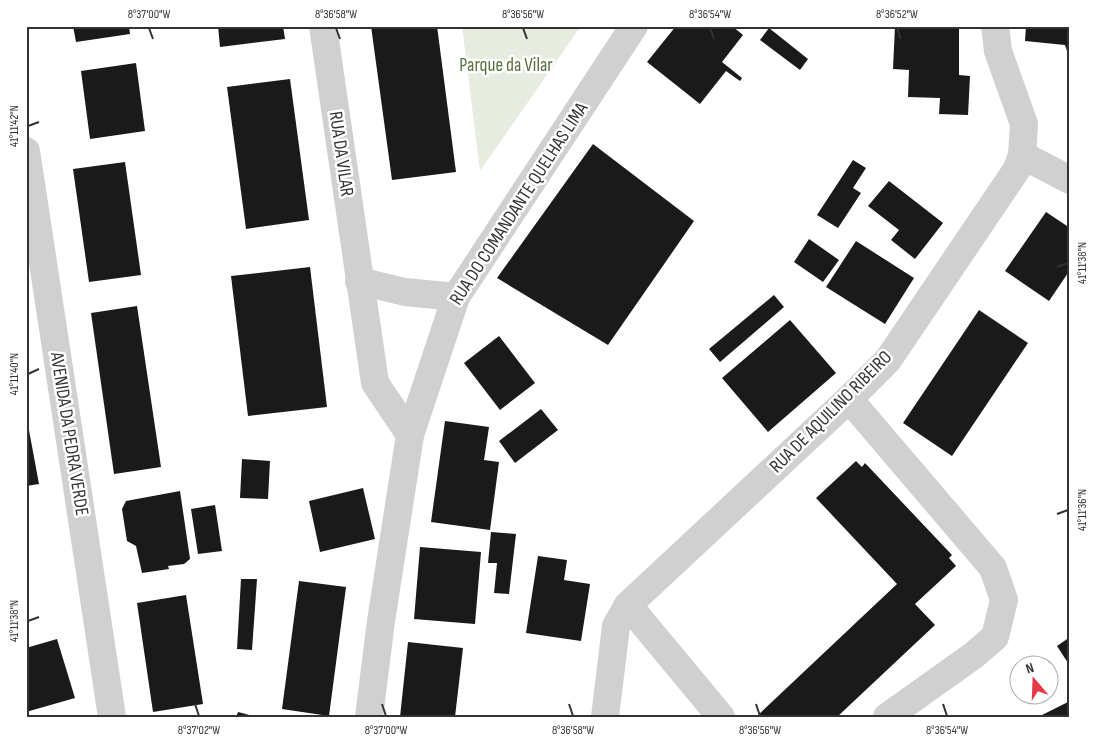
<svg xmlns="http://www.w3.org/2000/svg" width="1096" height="743" font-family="'Sofia Sans Condensed',sans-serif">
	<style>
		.green { fill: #e6ecdf }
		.building { fill: #1a1a1a }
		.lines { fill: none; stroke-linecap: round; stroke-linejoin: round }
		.minor { stroke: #d0d0d0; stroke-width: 28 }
		.ticks { fill: none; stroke: #333; stroke-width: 2 }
		.labels { text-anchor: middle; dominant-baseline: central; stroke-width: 5; stroke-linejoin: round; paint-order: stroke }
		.park-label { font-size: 19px; fill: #56703f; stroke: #fff }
		.street-label { font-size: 19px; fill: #333; stroke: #fff }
		.neatline { fill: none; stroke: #333; stroke-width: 2 }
		.ticks-label { font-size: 12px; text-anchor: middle; fill: #333 }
	</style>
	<rect width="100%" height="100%" fill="#fff"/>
	<!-- green -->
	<polygon class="green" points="462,26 581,26 480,171"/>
	<!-- building -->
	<g class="building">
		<polygon points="73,26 129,26 130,34 76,42"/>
		<polygon points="218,26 283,26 285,39 220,47"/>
		<polygon points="371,26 437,26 456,172 392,180"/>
		<polygon points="676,26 732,26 743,35 722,62 742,78 740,81 726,71 700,104 647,62"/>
		<polygon points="895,26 959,26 959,75 970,76 968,115 939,114 940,98 908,97 909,70 893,69"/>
		<polygon points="1026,26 1070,26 1070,60 1065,45 1025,41"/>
		<polygon points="769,28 808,59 800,70 760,40"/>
		<polygon points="136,63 145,131 90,139 81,71"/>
		<polygon points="290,79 309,220 246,229 227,87"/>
		<polygon points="593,144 694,221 608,345 497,278"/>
		<polygon points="853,160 866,168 853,188 861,193 838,228 817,215"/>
		<polygon points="125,162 141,275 89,282 73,169"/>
		<polygon points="889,181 943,223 915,259 891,240 899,230 868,206"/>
		<polygon points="1046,212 1070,228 1070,270 1049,301 1005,271"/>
		<polygon points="809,239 839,260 823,282 794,262"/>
		<polygon points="856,241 914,278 885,324 826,287"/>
		<polygon points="310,267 327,407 248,416 231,276"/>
		<polygon points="774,295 784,307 720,362 709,349"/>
		<polygon points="137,306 161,467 114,474 91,313"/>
		<polygon points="979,310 1028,343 952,456 903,423"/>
		<polygon points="790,320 836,373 768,432 722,378"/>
		<polygon points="499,336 535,383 500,410 464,363"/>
		<polygon points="541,409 558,430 515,463 499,441"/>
		<polygon points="26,414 39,484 26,486"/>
		<polygon points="445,421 489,427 484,460 499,462 490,530 431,522"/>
		<polygon points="242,459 270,461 268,499 240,498"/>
		<polygon points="856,461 862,467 865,463 952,555 949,558 956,566 915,604 935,625 837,717 756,717 897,584 816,498"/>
		<polygon points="363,488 375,539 320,552 309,501"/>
		<polygon points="180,491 190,559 184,564 168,566 169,569 142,573 136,546 127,541 122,509 126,501"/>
		<polygon points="215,505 222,551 198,554 191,509"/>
		<polygon points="491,532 516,534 509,594 494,593 497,563 488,563"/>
		<polygon points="420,547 481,552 475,624 414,619"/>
		<polygon points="538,556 567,560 564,580 590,584 581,641 526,633"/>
		<polygon points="241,579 257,579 252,650 237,649"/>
		<polygon points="299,581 346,587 329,716 282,709"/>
		<polygon points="186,595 203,704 153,712 137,603"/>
		<polygon points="1070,637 1070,662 1068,663 1057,646"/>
		<polygon points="57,639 75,698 26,712 26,648"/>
		<polygon points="408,642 463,648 455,717 400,717"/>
		<polygon points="1070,701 1070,717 1043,717 1042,715"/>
		<polygon points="238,712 253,716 253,717 236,717"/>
	</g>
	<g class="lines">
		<!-- minor -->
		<g class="minor">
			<polyline points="323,26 375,383 410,435"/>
			<polyline points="26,151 112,717"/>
			<polyline points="1022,155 1070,180"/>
			<polyline points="359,281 405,292 456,297"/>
			<polyline points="849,399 993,568 1004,600 995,637 974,655 887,717"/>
			<polyline points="628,605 721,717"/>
			<polyline points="369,717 381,621 410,435 456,297 634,26"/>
			<polyline points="605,717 616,626 628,605 849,399 888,360 1017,169 1022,155 1024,124 998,51 995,26"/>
		</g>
	</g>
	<!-- ticks -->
	<path class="ticks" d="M149,28L153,39M336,28L340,39M523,28L527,39M710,28L714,39M897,28L901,39M28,126L39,122M1057,267L1068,263M28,374L39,369M1057,514L1068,510M28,621L39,617M195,704L199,716M382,704L386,716M569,704L573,716M756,704L760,716M943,704L947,716"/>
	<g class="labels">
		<!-- park labels -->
		<g class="park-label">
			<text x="506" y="65">Parque da Vilar</text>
		</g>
		<!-- street labels -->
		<g class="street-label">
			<text transform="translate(341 154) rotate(82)">RUA DA VILAR</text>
			<text transform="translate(519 204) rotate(-57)">RUA DO COMANDANTE QUELHAS LIMA</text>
			<text transform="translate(831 412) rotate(-45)">RUA DE AQUILINO RIBEIRO</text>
			<text transform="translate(69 434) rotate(81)">AVENIDA DA PEDRA VERDE</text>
		</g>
	</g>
	<!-- border -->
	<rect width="1096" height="743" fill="none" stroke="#ffffff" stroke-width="55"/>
	<!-- north arrow -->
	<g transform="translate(1034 680) rotate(341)"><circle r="24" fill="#ffffff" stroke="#adadad"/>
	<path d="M0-4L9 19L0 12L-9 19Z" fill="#e63946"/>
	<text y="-8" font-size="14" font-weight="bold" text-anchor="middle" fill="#333333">N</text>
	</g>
	<rect x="28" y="28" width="1040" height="688" class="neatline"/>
	<g class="ticks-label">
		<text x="149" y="18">8°37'00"W</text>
		<text x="336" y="18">8°36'58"W</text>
		<text x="523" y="18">8°36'56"W</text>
		<text x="710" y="18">8°36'54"W</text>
		<text x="897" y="18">8°36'52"W</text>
		<text transform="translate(14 126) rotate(-90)" y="4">41°11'42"N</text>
		<text transform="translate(1082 263) rotate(-90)" y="4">41°11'38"N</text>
		<text transform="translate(14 374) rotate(-90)" y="4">41°11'40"N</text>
		<text transform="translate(1082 510) rotate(-90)" y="4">41°11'36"N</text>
		<text transform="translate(14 621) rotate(-90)" y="4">41°11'38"N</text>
		<text x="199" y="734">8°37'02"W</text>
		<text x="386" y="734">8°37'00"W</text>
		<text x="573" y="734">8°36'58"W</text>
		<text x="760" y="734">8°36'56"W</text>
		<text x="947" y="734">8°36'54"W</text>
	</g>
</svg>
